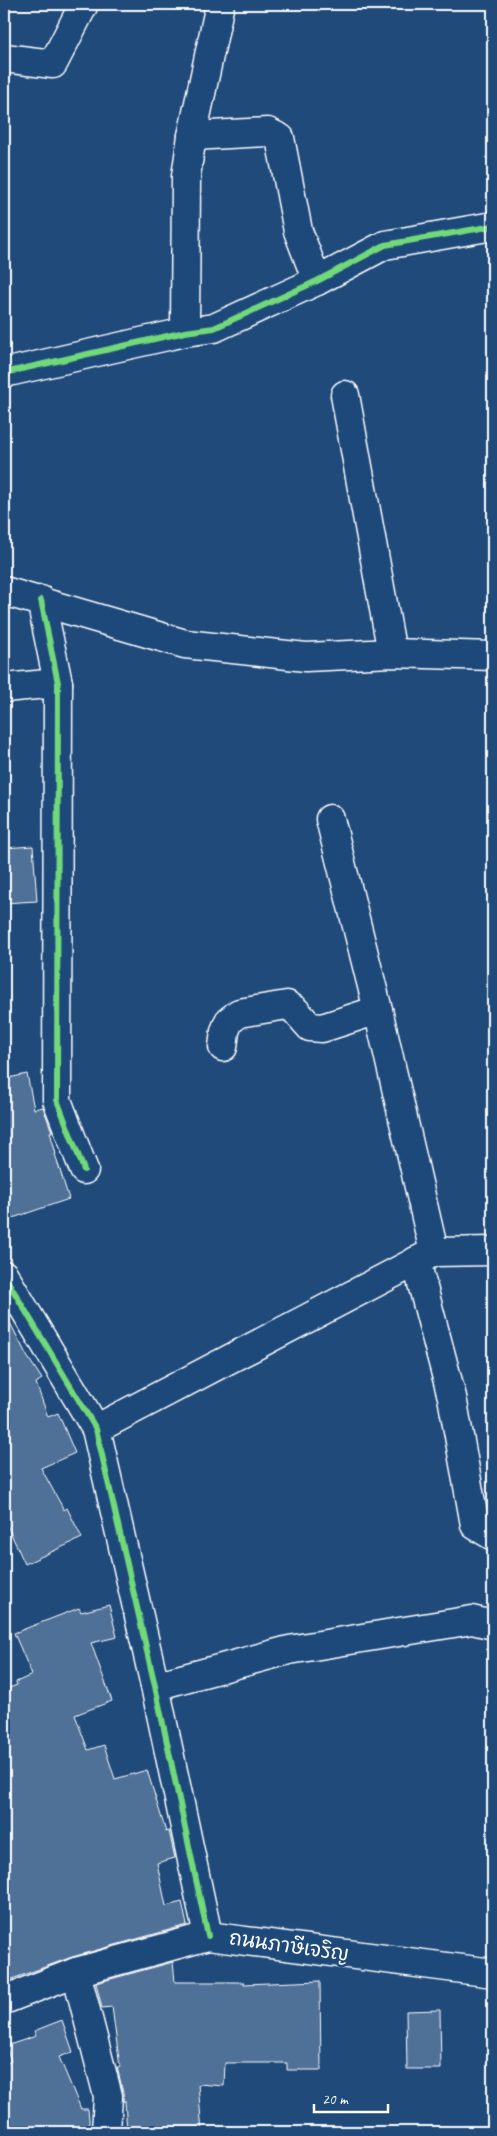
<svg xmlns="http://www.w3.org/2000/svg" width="497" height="2136" font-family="Caveat,'Playpen Sans Thai',sans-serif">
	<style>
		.building { fill: #507197; stroke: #fff }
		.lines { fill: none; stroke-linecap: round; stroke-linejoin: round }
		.street-casing { stroke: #fff; stroke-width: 31 }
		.street { stroke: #1f4a7a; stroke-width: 28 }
		.cycleway-casing { stroke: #1f4a7a; stroke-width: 9 }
		.cycleway { stroke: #71d979; stroke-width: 6 }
		.labels { text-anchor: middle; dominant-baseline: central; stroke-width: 5; stroke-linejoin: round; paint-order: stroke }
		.street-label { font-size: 20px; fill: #fff; stroke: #1f4a7a }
	</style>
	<rect width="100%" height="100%" fill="#1f4a7a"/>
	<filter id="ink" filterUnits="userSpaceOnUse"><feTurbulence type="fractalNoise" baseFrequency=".02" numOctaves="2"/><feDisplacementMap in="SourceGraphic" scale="10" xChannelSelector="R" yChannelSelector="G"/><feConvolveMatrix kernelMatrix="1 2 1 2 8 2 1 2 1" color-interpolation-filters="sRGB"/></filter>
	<g filter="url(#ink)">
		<!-- building -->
		<g class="building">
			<polygon points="33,846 37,901 4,903 4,848"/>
			<polygon points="27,1074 34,1109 43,1107 52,1132 50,1132 56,1154 55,1154 69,1199 4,1221 4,1079"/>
			<polygon points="4,1311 27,1356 42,1379 36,1383 48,1417 58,1413 75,1453 41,1468 64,1510 67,1508 82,1538 25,1564 4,1519"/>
			<polygon points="109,1605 117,1637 91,1643 112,1701 75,1715 88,1750 104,1745 115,1779 147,1770 166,1832 169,1831 175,1858 157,1863 166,1906 182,1902 187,1925 72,1957 4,1982 4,1690 17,1685 16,1682 32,1675 14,1633 79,1608 81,1612"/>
			<polygon points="173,1962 175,1982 244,1982 244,1984 320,1981 321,2070 287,2070 287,2063 225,2063 224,2086 198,2084 202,2132 127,2132 125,2101 123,2101 123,2092 117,2067 120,2067 112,2007 102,2008 96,1983"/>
			<polygon points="440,2010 441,2069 407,2069 406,2011"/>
			<polygon points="62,2020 73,2052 59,2057 81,2109 88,2109 90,2131 4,2132 4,2065 11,2061 6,2046 36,2036 34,2031"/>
		</g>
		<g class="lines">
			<!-- street casing -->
			<g class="street-casing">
				<g id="street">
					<polyline points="4,58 53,64 84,4"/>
					<polyline points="192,136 268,132 280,138 298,231 317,281"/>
					<polyline points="185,332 186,176 192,136 220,4"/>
					<polyline points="4,373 185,332 214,328 317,281 385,245 493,226"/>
					<polyline points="345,395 392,653"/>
					<polyline points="4,591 185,644 306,657 392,653 493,656"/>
					<polyline points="41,600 58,683 57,1100 84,1170"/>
					<polyline points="4,688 58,683"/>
					<polyline points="330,819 378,1010 434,1252"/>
					<polyline points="223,1047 225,1031 229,1021 239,1013 287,1005 295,1010 310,1027 322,1028 378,1010"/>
					<polyline points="416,1261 452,1397 475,1525 493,1536"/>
					<polyline points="4,1275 96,1429 155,1686 208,1936"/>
					<polyline points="96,1429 434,1252 493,1251"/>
					<polyline points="155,1686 289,1650 472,1620 493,1625"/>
					<polyline points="76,1972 108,2096 106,2132"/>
					<polyline points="4,2000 76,1972 208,1936 493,1973"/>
				</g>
			</g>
			<!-- street -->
			<use href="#street" class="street"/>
			<!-- cycleway casing -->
			<g class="cycleway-casing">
				<g id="cycleway">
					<polyline points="4,373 185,332 214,328 317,281 385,245 493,226"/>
					<polyline points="41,600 58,683 57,1100 84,1170"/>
					<polyline points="4,1275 96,1429 155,1686 208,1936"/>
				</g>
			</g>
			<!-- cycleway -->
			<use href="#cycleway" class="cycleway"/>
		</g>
	</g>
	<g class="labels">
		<!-- street labels -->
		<g class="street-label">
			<text transform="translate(289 1946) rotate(8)">ถนนภาษีเจริญ</text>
		</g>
	</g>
	<!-- margin -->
	<rect width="497" height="2136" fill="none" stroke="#1f4a7a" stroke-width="20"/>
	<rect x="10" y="10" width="477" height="2116" fill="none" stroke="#fff" stroke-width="2" filter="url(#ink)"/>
	<!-- scale -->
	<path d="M314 2104v8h74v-8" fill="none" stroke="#ffffff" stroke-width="2.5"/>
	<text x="322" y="2104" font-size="15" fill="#ffffff" stroke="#1f4a7a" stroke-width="4" paint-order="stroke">20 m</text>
</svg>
